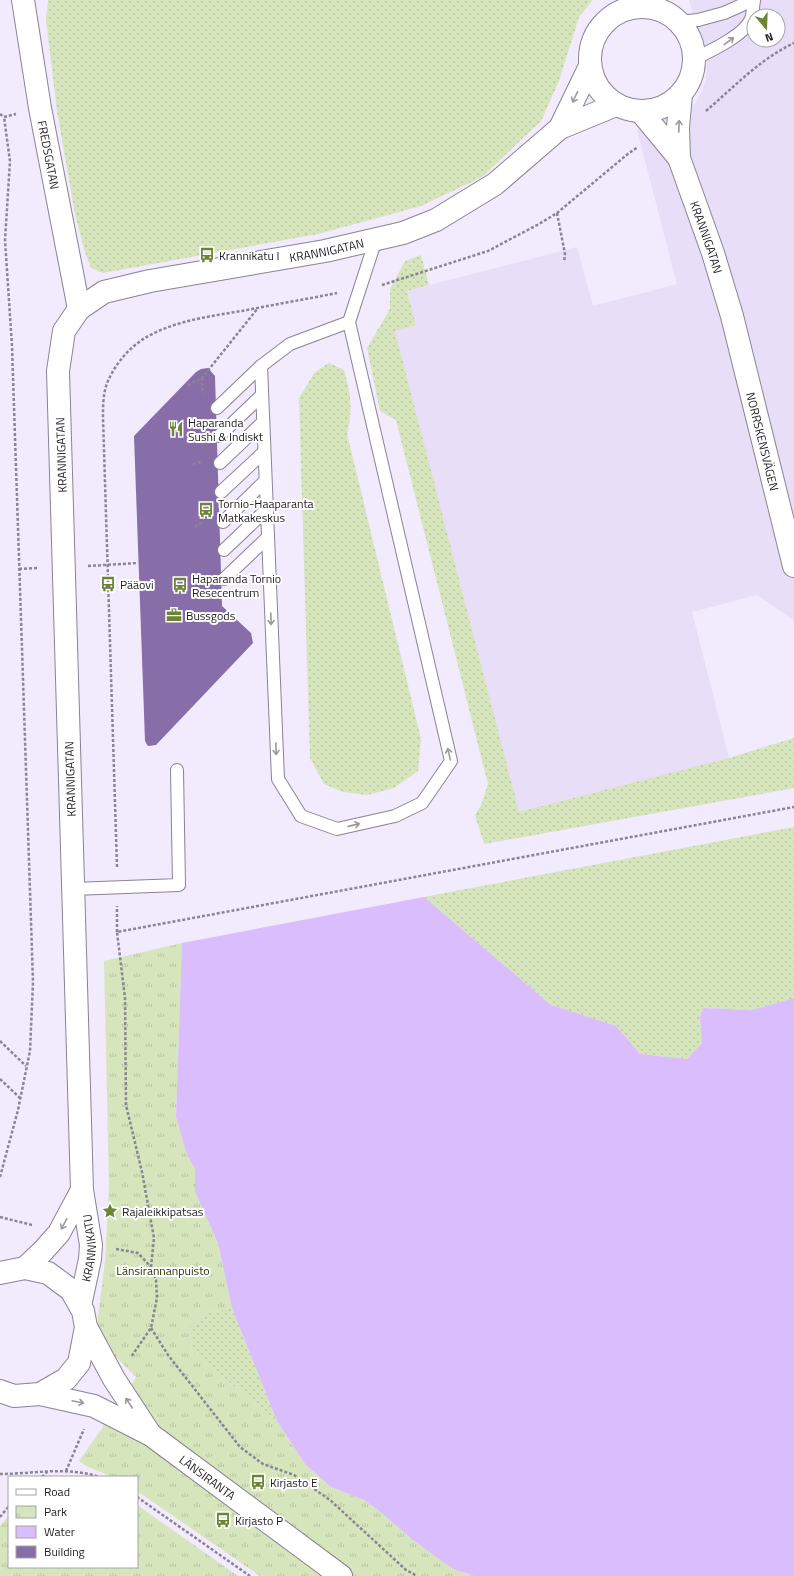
<svg xmlns="http://www.w3.org/2000/svg" width="794" height="1576" font-family="'Titillium Web',sans-serif">
	<style>
		.built { fill: #e8def8; fill-rule: evenodd }
		.grass { fill: url(#grass-dots) }
		.park { fill: url(#park-tufts) }
		.water { fill: #d9bdfc }
		.building { fill: #886ea8 }
		.lines { fill: none; stroke-linecap: round; stroke-linejoin: round }
		.service-casing { stroke: #8a8394; stroke-width: 14 }
		.minor-casing { stroke: #8a8394; stroke-width: 24 }
		.tertiary-casing { stroke: #8a8394; stroke-width: 24 }
		.path { stroke: #8a8592; stroke-width: 2.5; stroke-dasharray: 3 2; stroke-linecap: butt }
		.service { stroke: #fff; stroke-width: 12 }
		.minor { stroke: #fff; stroke-width: 22 }
		.tertiary { stroke: #fff; stroke-width: 22 }
		.oneway { stroke: #9a999c }
		.labels { text-anchor: middle; dominant-baseline: central; stroke-width: 4; stroke-linejoin: round; paint-order: stroke }
		.street-label { font-size: 12px; fill: #1f1c23; stroke: #fff }
		.poi-label { font-size: 12px; fill: #1f1c23; stroke: #fff; text-anchor: start }
		.park-label { font-size: 12px; fill: #2a3705; stroke: #fff }
	</style>
	<defs>
		<pattern id="grass-dots" width="8" height="8" patternUnits="userSpaceOnUse"><rect width="8" height="8" fill="#d6e5bc"/><path d="M2 2h.1M6 6h.1" fill="none" stroke="#b7c4a1" stroke-width="1.8" stroke-linecap="round"/></pattern>
		<pattern id="park-tufts" width="24" height="20" patternUnits="userSpaceOnUse"><rect width="24" height="20" fill="#d6e5bc"/><path d="M3 7l-1-3M5 7V3M7 7l1-3M15 17l-1-3M17 17v-4M19 17l1-3" fill="none" stroke="#b7c4a1"/></pattern>
	</defs>
	<rect width="100%" height="100%" fill="#f2eafd"/>
	<!-- built -->
	<path class="built" d="M689,0H794V620L757,595L692,612L729,758L519,813L395,331L416,325L407,291L577,247L593,306L677,284L637,130L696,103L706,81L707,62ZM754,16H778V40H754Z"/>
	<!-- grass -->
	<g class="grass">
		<polygon points="48,0 593,0 579,17 559,81 541,121 482,177 421,206 318,234 103,273 91,268 85,252 75,214 57,111 46,19"/>
		<polygon points="421,255 429,285 407,291 416,325 395,331 519,812 729,758 794,738 794,788 484,844 475,815 481,805 488,784 396,420 380,411 367,348 390,309 390,289 405,261"/>
		<path d="M329,363L344,370C351,395 353,409 347,434L421,739L418,771L394,788L367,795L343,792L324,784L310,758L299,398L315,372Z"/>
		<polygon points="794,827 794,998 752,1010 703,1008 700,1017 702,1043 687,1059 640,1054 616,1026 551,1005 424,897"/>
		<polygon points="232,1308 277,1421 192,1352 190,1326 204,1313"/>
	</g>
	<!-- park -->
	<g class="park">
		<polygon points="182,943 176,1117 186,1152 195,1169 195,1192 218,1243 232,1308 204,1313 190,1326 192,1352 277,1421 305,1464 331,1487 364,1500 377,1509 414,1541 453,1569 475,1576 352,1576 155,1432 127,1392 136,1377 114,1355 98,1327 98,1317 105,1261 109,1188 104,961"/>
		<polygon points="105,1424 148,1440 330,1576 260,1576 137,1491 137,1477 113,1477 88,1467 79,1461"/>
		<polygon points="137,1505 238,1576 0,1576 0,1526 9,1515 9,1567 137,1567"/>
	</g>
	<!-- water -->
	<polygon class="water" points="424,897 551,1005 616,1026 640,1054 687,1059 702,1043 700,1017 703,1008 752,1010 794,998 794,1576 475,1576 453,1569 414,1541 377,1509 364,1500 331,1487 305,1464 277,1421 232,1308 218,1243 195,1192 195,1169 186,1152 176,1117 182,943"/>
	<!-- building -->
	<polygon class="building" points="208,368 215,376 222,606 251,633 253,643 156,745 148,746 145,741 134,436 196,372 201,369"/>
	<g class="lines">
		<!-- service casing -->
		<g class="service-casing">
			<g id="service">
				<polyline points="679,22 698,20 724,13 753,0"/>
				<path d="M694,59C710,51 744,36 751,19C753,14 753,6 754,0"/>
				<polyline points="261,366 278,779 301,816 337,829 395,816 422,803 451,761 349,322 376,239"/>
				<polyline points="217,408 261,366 290,344 349,322"/>
				<polyline points="219,436 262,395"/>
				<polyline points="220,463 263,422"/>
				<polyline points="221,492 264,452"/>
				<polyline points="223,522 265,481"/>
				<polyline points="224,550 266,510"/>
				<polyline points="224,579 267,538"/>
				<polyline points="73,889 179,885 177,770"/>
			</g>
		</g>
		<!-- minor casing -->
		<g class="minor-casing">
			<g id="minor">
				<path id="s1" d="M23,0L40,108L79,309"/>
				<path id="s2" d="M681,94L678,127L679,158L713,253L732,316L794,566"/>
				<polyline points="641,112 679,158"/>
			</g>
		</g>
		<!-- tertiary casing -->
		<g class="tertiary-casing">
			<g id="tertiary">
				<circle cx="642" cy="59" r="52"/>
				<polyline points="560,128 590,66"/>
				<polyline points="25,1268 43,1251 59,1233 82,1190"/>
				<polyline points="0,1273 25,1268 48,1273 71,1290 83,1311 86,1327 79,1363 66,1379 40,1394 14,1396 0,1391"/>
				<path id="s3" d="M80,1306L90,1259L91,1245L82,1190L58,371L64,331L79,309L104,292L150,281L325,251L403,233L436,220L495,184L560,128L616,105"/>
				<polyline points="86,1327 114,1379 150,1434"/>
				<path id="s4" d="M40,1394L94,1406L151,1435L341,1576"/>
			</g>
		</g>
		<!-- path -->
		<g class="path">
			<path d="M706,111C734,87 760,59 794,43"/>
			<polyline points="0,114 4,117 16,114"/>
			<polyline points="557,213 565,254 564,262"/>
			<polyline points="382,285 488,251 539,224 557,213 629,153 638,147"/>
			<polyline points="202,378 203,394"/>
			<polyline points="188,385 202,378 258,308"/>
			<polyline points="193,464 201,462"/>
			<polyline points="195,527 203,522"/>
			<polyline points="88,566 138,563"/>
			<polyline points="19,569 39,568"/>
			<path d="M117,867L103,418C103,405 103,390 109,379C116,363 130,347 145,338C175,320 213,316 247,310C277,304 307,299 337,293"/>
			<polyline points="117,932 117,906"/>
			<polyline points="0,1041 26,1066"/>
			<polyline points="0,1079 20,1098"/>
			<polyline points="0,1177 18,1110 30,1051 33,982 12,346 5,240 10,161 4,117"/>
			<polyline points="0,1217 32,1225"/>
			<polyline points="116,1249 138,1253 151,1267 156,1280 157,1298 151,1328 131,1357"/>
			<polyline points="151,1267 154,1238 142,1172 126,1105 125,998 117,932 794,807"/>
			<polyline points="151,1328 168,1355 240,1447 263,1464 294,1475 330,1500 406,1570 417,1576"/>
			<polyline points="66,1471 84,1429"/>
			<path d="M0,1474C32,1474 68,1466 99,1477"/>
			<polyline points="42,1477 47,1472"/>
			<polyline points="137,1497 250,1576"/>
			<polyline points="0,1517 9,1506"/>
		</g>
		<!-- service -->
		<use href="#service" class="service"/>
		<!-- minor -->
		<use href="#minor" class="minor"/>
		<!-- tertiary -->
		<use href="#tertiary" class="tertiary"/>
	</g>
	<!-- one-way arrows -->
	<defs><path id="oneway-shaft" d="M-6 0H5M1.5-3L5.5 0L1.5 3" fill="none" stroke-width="1.6" stroke-linecap="round" stroke-linejoin="round"/></defs>
	<g class="oneway">
		<use href="#oneway-shaft" transform="translate(729 41) rotate(-37)"/>
		<use href="#oneway-shaft" transform="translate(575 97) rotate(116)"/>
		<use href="#oneway-shaft" transform="translate(679 126) rotate(-88)"/>
		<use href="#oneway-shaft" transform="translate(271 619) rotate(88)"/>
		<use href="#oneway-shaft" transform="translate(276 749) rotate(88)"/>
		<use href="#oneway-shaft" transform="translate(449 754) rotate(-103)"/>
		<use href="#oneway-shaft" transform="translate(354 825) rotate(-13)"/>
		<use href="#oneway-shaft" transform="translate(64 1224) rotate(118)"/>
		<use href="#oneway-shaft" transform="translate(78 1402) rotate(12)"/>
		<use href="#oneway-shaft" transform="translate(129 1403) rotate(-123)"/>
	</g>
	<!-- icons -->
	<defs>
		<g id="bus-bare" transform="scale(1.2)"><path d="M-5-6H5V4H4V6H2V4H-2V6H-4V4H-5ZM-3.5-4V0h7V-4ZM-3.5 1.2v1.5H-2V1.2ZM2 1.2v1.5H3.5V1.2Z" fill="#6d8335" stroke="#fff" stroke-width="2.5" paint-order="stroke"/></g>
		<g id="restaurant-bare" transform="scale(1.2)"><path d="M-5-6h1v4h1v-4h1v4h1v-4h1v5L-1.5 .5V6h-2V.5L-5-1ZM5-6V6H3V1.5H1.5Q1.5-4 5-6Z" fill="#6d8335" stroke="#fff" stroke-width="2.5" paint-order="stroke"/></g>
		<g id="office-bare" transform="scale(1.2)"><path d="M-6-3h4V-5.5h4V-3h4V5H-6ZM-1-4.5V-3h2v-1.5ZM-6 0V1H6V0Z" fill="#6d8335" stroke="#fff" stroke-width="2.5" paint-order="stroke"/></g>
		<g id="sight-bare" transform="scale(1.2)"><path d="M0-6L1.8-2.2L6-1.7L2.9 1.2L3.7 5.4L0 3.3L-3.7 5.4L-2.9 1.2L-6-1.7L-1.8-2.2Z" fill="#6d8335" stroke="#fff" stroke-width="2.5" paint-order="stroke"/></g>
	</defs>
	<g fill-rule="evenodd">
		<use href="#bus-bare" x="207" y="255"/>
		<use href="#restaurant-bare" x="176" y="429"/>
		<use href="#bus-bare" x="206" y="510"/>
		<use href="#bus-bare" x="108" y="584"/>
		<use href="#bus-bare" x="180" y="585"/>
		<use href="#office-bare" x="174" y="615"/>
		<use href="#sight-bare" x="110" y="1211"/>
		<use href="#bus-bare" x="258" y="1482"/>
		<use href="#bus-bare" x="223" y="1520"/>
	</g>
	<g class="labels">
		<!-- street labels -->
		<g class="street-label">
			<text stroke="none"><textPath href="#s1" startOffset="157">FREDSGATAN</textPath></text>
			<text stroke="none"><textPath href="#s2" startOffset="148">KRANNIGATAN</textPath></text>
			<text stroke="none"><textPath href="#s3" startOffset="1261">KRANNIGATAN</textPath></text>
			<text stroke="none"><textPath href="#s2" startOffset="360">NORRSKENSVÄGEN</textPath></text>
			<text transform="translate(61 455) rotate(-92)">KRANNIGATAN</text>
			<text transform="translate(70 779) rotate(-92)">KRANNIGATAN</text>
			<text stroke="none"><textPath href="#s3" startOffset="59">KRANNIKATU</textPath></text>
			<text stroke="none"><textPath href="#s4" startOffset="190">LÄNSIRANTA</textPath></text>
		</g>
		<!-- poi labels -->
		<g class="poi-label">
			<text x="219" y="255">Krannikatu I</text>
			<text x="188" y="422">Haparanda<tspan x="188" dy="14">Sushi &amp; Indiskt</tspan></text>
			<text x="218" y="503">Tornio-Haaparanta<tspan x="218" dy="14">Matkakeskus</tspan></text>
			<text x="192" y="578">Haparanda Tornio<tspan x="192" dy="14">Resecentrum</tspan></text>
			<text x="120" y="584">Pääovi</text>
			<text x="186" y="615">Bussgods</text>
			<text x="122" y="1211">Rajaleikkipatsas</text>
			<text x="270" y="1482">Kirjasto E</text>
			<text x="235" y="1520">Kirjasto P</text>
		</g>
		<!-- park labels -->
		<g class="park-label">
			<text x="163" y="1270">Länsirannanpuisto</text>
		</g>
	</g>
	<!-- legend -->
	<rect x="8" y="1476" width="130" height="92" fill="#ffffff" stroke="#a5a4a7"/>
	<rect x="16" y="1489" width="20" height="6" fill="#ffffff" stroke="#a5a4a7"/>
	<text x="44" y="1496" font-size="12" fill="#1f1c23">Road</text>
	<rect x="16" y="1506" width="20" height="12" fill="url(#park-tufts)" stroke="#a5a4a7"/>
	<text x="44" y="1516" font-size="12" fill="#1f1c23">Park</text>
	<rect x="16" y="1526" width="20" height="12" fill="#d9bdfc" stroke="#a5a4a7"/>
	<text x="44" y="1536" font-size="12" fill="#1f1c23">Water</text>
	<rect x="16" y="1546" width="20" height="12" fill="#886ea8" stroke="#a5a4a7"/>
	<text x="44" y="1556" font-size="12" fill="#1f1c23">Building</text>
	<!-- north arrow -->
	<g transform="translate(766 28) rotate(161)"><circle r="19" fill="#ffffff" stroke="#a5a4a7"/>
	<path d="M0-3L7 15L0 10L-7 15Z" fill="#6d8335"/>
	<text y="-6" font-size="11" font-weight="bold" text-anchor="middle" fill="#1f1c23">N</text>
	</g>
</svg>
